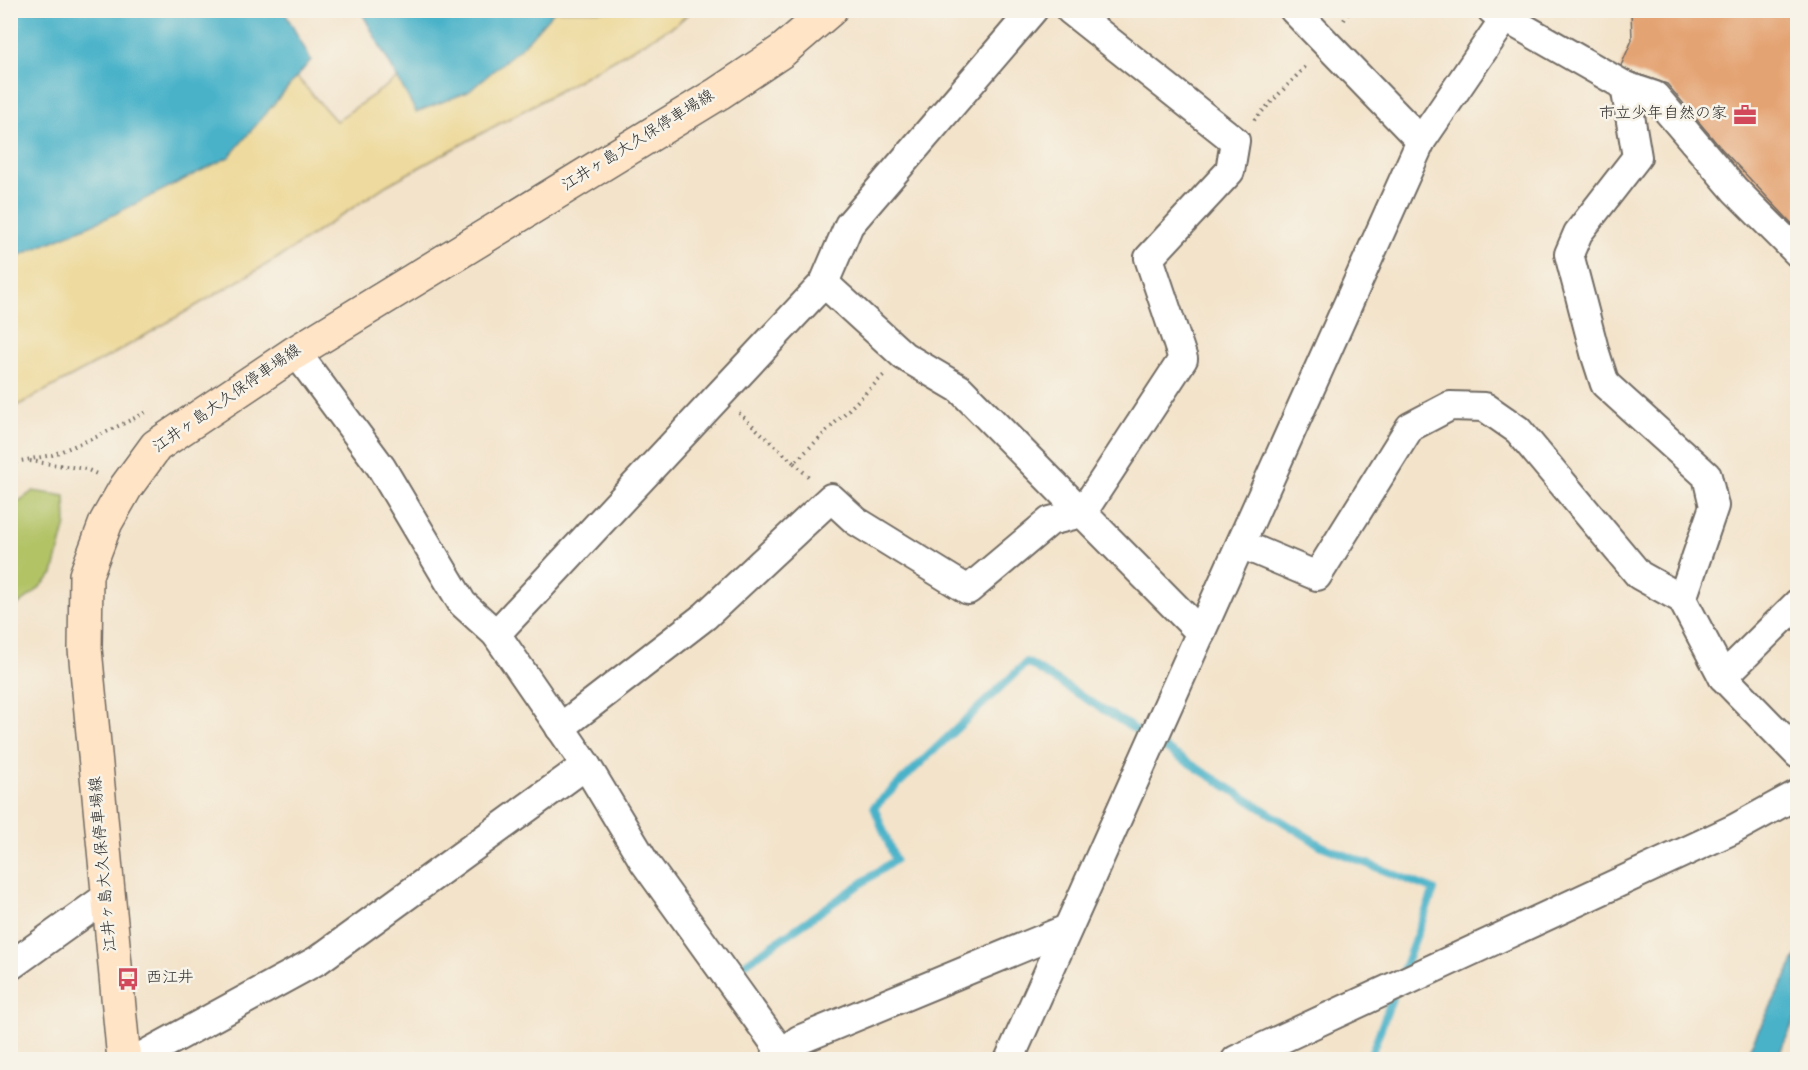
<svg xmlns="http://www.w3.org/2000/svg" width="1808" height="1070" font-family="'Gochi Hand','Klee One',sans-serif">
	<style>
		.green { fill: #b2c366; stroke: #6e7748; stroke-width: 1.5 }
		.sand { fill: #eeda9e; stroke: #8c8264; stroke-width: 1.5 }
		.water { fill: #4ab2c9; stroke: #3a6e7a; stroke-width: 1.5 }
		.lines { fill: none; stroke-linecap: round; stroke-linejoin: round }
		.stream { stroke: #4ab2c9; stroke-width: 8 }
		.building { fill: #e4a372 }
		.minor-casing { stroke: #716b63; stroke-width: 32 }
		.secondary-casing { stroke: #716b63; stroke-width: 36 }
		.path { stroke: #716b63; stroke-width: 4; stroke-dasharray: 1.5 4.5; stroke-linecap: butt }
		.minor { stroke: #fff; stroke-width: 28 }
		.secondary { stroke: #ffe4c6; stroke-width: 33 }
		.labels { text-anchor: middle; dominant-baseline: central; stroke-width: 5; stroke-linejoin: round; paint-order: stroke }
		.poi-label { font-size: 16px; fill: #2b2b2b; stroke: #f7f3e8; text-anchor: end }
		.street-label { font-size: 16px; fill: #2b2b2b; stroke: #f7f3e8 }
	</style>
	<rect width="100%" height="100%" fill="#f7f3e8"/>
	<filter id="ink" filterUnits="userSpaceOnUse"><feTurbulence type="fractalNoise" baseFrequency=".0167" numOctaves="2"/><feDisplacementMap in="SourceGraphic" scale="12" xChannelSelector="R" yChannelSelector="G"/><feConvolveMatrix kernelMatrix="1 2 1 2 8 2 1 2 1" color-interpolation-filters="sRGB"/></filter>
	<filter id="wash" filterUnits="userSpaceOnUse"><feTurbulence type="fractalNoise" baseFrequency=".008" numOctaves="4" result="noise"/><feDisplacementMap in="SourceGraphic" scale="24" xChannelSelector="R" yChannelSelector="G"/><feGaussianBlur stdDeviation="1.35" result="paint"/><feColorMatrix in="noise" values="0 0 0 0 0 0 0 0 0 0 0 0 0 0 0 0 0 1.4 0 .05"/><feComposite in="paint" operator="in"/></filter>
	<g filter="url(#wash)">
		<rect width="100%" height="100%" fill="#f3e3ca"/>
		<!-- green -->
		<polygon class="green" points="33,491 65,496 66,524 53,574 35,592 11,610 11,507"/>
		<!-- sand -->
		<polygon class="sand" points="489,11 691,11 677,24 541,101 387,185 281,256 117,352 11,409 11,219 262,38 336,121 428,57"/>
		<!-- water -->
		<g class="water">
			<polygon points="11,10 284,11 311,60 229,157 109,217 11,259"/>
			<polygon points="361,11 554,11 525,44 468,92 416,112"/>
			<polygon points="1797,955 1797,1014 1777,1059 1744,1059"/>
		</g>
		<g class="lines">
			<!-- stream -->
			<g class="stream">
				<polyline points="729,975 895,860 874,807 1027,662 1322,846 1434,890 1401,976"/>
				<polyline points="1369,1060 1393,996"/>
			</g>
		</g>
		<g id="blocks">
			<!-- building -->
			<polygon class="building" points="1631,10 1798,10 1798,230 1719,146 1667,84 1620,68 1632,40"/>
		</g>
	</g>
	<g filter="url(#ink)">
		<use href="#blocks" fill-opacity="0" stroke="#716b63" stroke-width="1.5"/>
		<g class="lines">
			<!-- minor casing -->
			<g class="minor-casing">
				<g id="minor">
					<polyline points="1492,10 1625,86 1655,96 1735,190 1798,253"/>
					<polyline points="1625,86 1637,157 1578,233 1569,254 1595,353 1605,384 1707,476 1714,506 1682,599"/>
					<polyline points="1421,141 1505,18"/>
					<polyline points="824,283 904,356 960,389 1201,633"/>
					<polyline points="296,352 381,467 462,603 496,634 586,765 645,863 787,1060"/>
					<polyline points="1241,544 1317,576 1410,427 1450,406 1485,407 1518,430 1639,575 1682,599 1723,677"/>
					<polyline points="1798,603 1723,677 1798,754"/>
					<polyline points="496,634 824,283 849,225 1033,10"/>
					<polyline points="560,728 705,616 831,498 856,521 968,590 1050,521 1082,513 1183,359 1149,258 1230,171 1235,141 1070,10"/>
					<polyline points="10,966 108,896"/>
					<polyline points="135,1060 318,960 586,765"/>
					<polyline points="774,1060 799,1040 1067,929"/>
					<polyline points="1009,1060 1421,141 1294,10"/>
					<polyline points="1236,1060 1734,829 1798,794"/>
				</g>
			</g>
			<!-- secondary casing -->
			<g class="secondary-casing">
				<polyline id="secondary" points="124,1060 85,649 86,575 106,522 126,487 156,446 296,352 719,93 782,51 830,10"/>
			</g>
			<!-- path -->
			<g class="path">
				<polyline points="1344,20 1350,10"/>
				<polyline points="1254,120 1307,65"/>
				<polyline points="739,413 794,463 884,375"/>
				<polyline points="30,461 86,469 99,475"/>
				<polyline points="10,463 52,455 96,437 149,411"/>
				<polyline points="794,463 811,479"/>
			</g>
			<!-- minor -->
			<use href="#minor" class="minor"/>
			<!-- secondary -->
			<use href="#secondary" class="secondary"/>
		</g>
	</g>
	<!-- icons -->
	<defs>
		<g id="office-bare" transform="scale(1.8)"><path d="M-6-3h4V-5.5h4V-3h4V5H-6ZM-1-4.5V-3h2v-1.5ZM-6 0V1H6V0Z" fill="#d1495b" stroke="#f7f3e8" stroke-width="2.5" paint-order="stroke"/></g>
		<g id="bus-bare" transform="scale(1.8)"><path d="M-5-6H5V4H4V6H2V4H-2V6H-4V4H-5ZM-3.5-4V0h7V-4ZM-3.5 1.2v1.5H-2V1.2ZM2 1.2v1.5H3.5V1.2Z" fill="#d1495b" stroke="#f7f3e8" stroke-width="2.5" paint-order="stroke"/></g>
	</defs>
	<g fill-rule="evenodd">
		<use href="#office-bare" x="1745" y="115"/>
		<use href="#bus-bare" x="128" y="979"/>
	</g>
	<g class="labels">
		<!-- poi labels -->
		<g class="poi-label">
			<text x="1727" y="115">市立少年自然の家</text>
			<text x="146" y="979" text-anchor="start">西江井</text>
		</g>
		<!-- street labels -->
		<g class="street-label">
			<text transform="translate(639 142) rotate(-32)">江井ヶ島大久保停車場線</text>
			<text transform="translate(228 400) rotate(-35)">江井ヶ島大久保停車場線</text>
			<text transform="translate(105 864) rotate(-95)">江井ヶ島大久保停車場線</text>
		</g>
	</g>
	<!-- margin -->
	<rect width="1808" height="1070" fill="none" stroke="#f7f3e8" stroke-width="36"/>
</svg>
